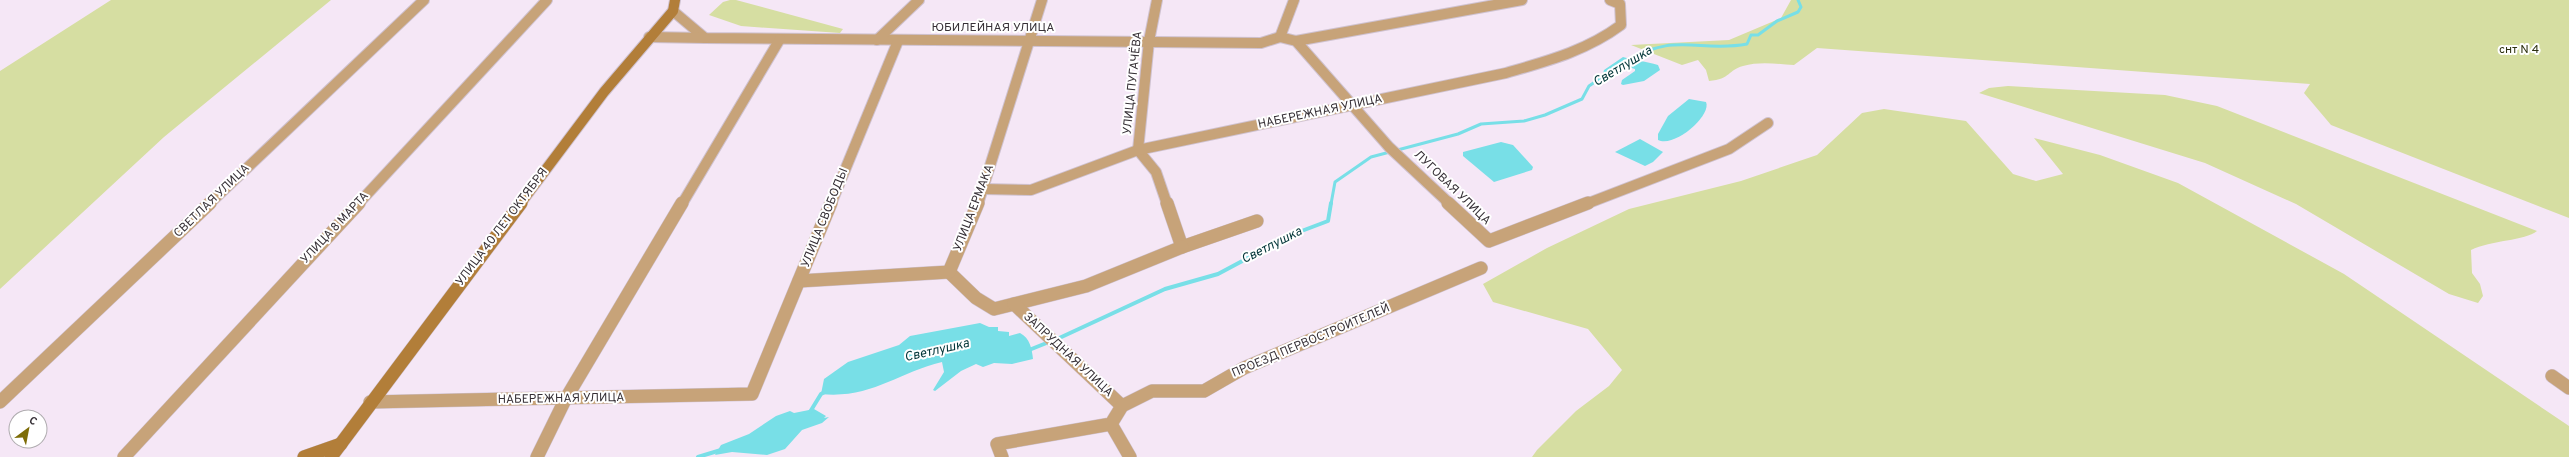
<svg xmlns="http://www.w3.org/2000/svg" width="2569" height="457" font-family="Overpass,sans-serif">
	<style>
		.green { fill: #d6dea2 }
		.water { fill: #78dfe7 }
		.lines { fill: none; stroke-linecap: round; stroke-linejoin: round }
		.stream-far1 { stroke: #78dfe7; stroke-width: 3 }
		.stream { stroke: #78dfe7; stroke-width: 4 }
		.street-far1-casing { stroke: #cfc2d0; stroke-width: 12 }
		.street-casing { stroke: #cfc2d0; stroke-width: 14 }
		.secondary-far1-casing { stroke: #cfc2d0; stroke-width: 12 }
		.secondary-casing { stroke: #cfc2d0; stroke-width: 14 }
		.street-far1 { stroke: #c7a379; stroke-width: 10 }
		.street { stroke: #c7a379; stroke-width: 13 }
		.secondary-far1 { stroke: #b27e39; stroke-width: 10 }
		.secondary { stroke: #b27e39; stroke-width: 13 }
		.labels { text-anchor: middle; dominant-baseline: central; stroke-width: 4; stroke-linejoin: round; paint-order: stroke }
		.street-label { font-size: 12px; fill: #363036; stroke: #fff }
		.park-label { font-size: 12px; fill: #2d3110; stroke: #fff }
		.water-label { font-size: 13px; font-style: italic; fill: #003437; stroke: #fff }
	</style>
	<rect width="100%" height="100%" fill="#f5e7f6"/>
	<!-- green -->
	<g class="green">
		<polygon points="111,0 331,0 164,137 0,289 0,71"/>
		<polygon points="730,0 736,0 843,29 840,33 741,26 709,15 723,2"/>
		<path d="M1791,0H2569V218L2331,125L2304,93L2310,84L1817,48L1794,65C1777,64 1760,61 1743,66C1728,70 1731,79 1709,81L1706,70L1698,60L1682,65L1631,45L1729,40L1781,18Z"/>
		<path d="M2008,86L2165,95L2217,106L2537,231C2525,241 2491,240 2471,250L2472,273L2480,284L2483,296L2478,303L2449,294L2296,204L2205,163L1979,93L1989,88Z"/>
		<polygon points="1884,109 1966,121 2013,174 2036,181 2063,174 2034,138 2100,155 2178,183 2344,274 2569,426 2569,457 1532,457 1537,450 1576,411 1609,386 1622,370 1588,329 1493,302 1483,284 1547,248 1629,209 1741,181 1817,155 1862,113"/>
	</g>
	<!-- water -->
	<g class="water">
		<path d="M1623,57C1635,61 1646,61 1658,65L1660,70L1644,81L1623,85L1621,84L1622,80L1635,71V69L1625,66L1610,78L1603,74L1604,70Z"/>
		<path d="M1689,99L1706,102C1712,115 1675,148 1658,140V134L1668,116Z"/>
		<polygon points="1640,139 1663,152 1653,162 1645,166 1615,152"/>
		<polygon points="1501,142 1513,145 1533,167 1532,170 1494,182 1463,156 1463,152"/>
		<path d="M980,323L989,327H998V331L1009,332V336L1020,333C1030,338 1032,349 1033,359L1012,364L994,363L983,367L976,364L961,371L935,391L933,390L944,372L942,362C897,373 871,399 821,394L824,379L848,362L899,345L910,336Z"/>
		<polygon points="814,409 826,416 824,418 829,417 822,423 802,430 785,449 767,455 732,452 715,455 721,445 749,434 776,416 790,411 794,413"/>
	</g>
	<g class="lines">
		<!-- stream-far1 -->
		<g class="stream-far1">
			<path d="M1628,62C1671,31 1701,53 1747,44L1751,35H1758L1777,21L1798,12L1801,7L1798,0"/>
			<polyline points="1331,204 1335,182 1371,157 1458,134 1481,124 1524,121 1545,115 1582,99 1589,86 1608,73"/>
		</g>
		<!-- stream -->
		<g class="stream">
			<polyline points="1055,340 1165,289 1218,274 1291,235 1328,221 1331,203"/>
			<polyline points="1029,350 1049,342"/>
			<polyline points="810,412 821,394 825,392"/>
			<polyline points="698,457 721,450"/>
		</g>
		<!-- street-far1 casing -->
		<g class="street-far1-casing">
			<g id="street-far1">
				<polyline points="1157,0 1149,41 1138,150 1156,172 1167,204"/>
				<polyline points="673,11 705,38 1261,43 1280,37"/>
				<polyline points="649,37 705,38"/>
				<polyline points="1280,37 1296,41 1389,147 1450,204"/>
				<polyline points="1280,37 1294,0"/>
				<polyline points="877,40 919,0"/>
				<polyline points="1296,41 1522,0"/>
				<path d="M984,189L1031,190L1138,150L1506,73C1547,61 1586,51 1621,25L1620,4L1610,0"/>
				<polyline points="209,204 424,0"/>
				<polyline points="358,204 547,0"/>
				<polyline points="682,204 780,39"/>
				<polyline points="831,204 898,41"/>
				<polyline points="978,204 1042,0"/>
				<polyline points="1586,204 1729,149 1768,123"/>
			</g>
		</g>
		<!-- street casing -->
		<g class="street-casing">
			<g id="street">
				<polyline points="1167,203 1182,247 1257,221"/>
				<polyline points="1448,203 1489,241 1588,203"/>
				<polyline points="949,272 976,298 994,309 1086,286 1182,247"/>
				<polyline points="799,281 949,272 978,203"/>
				<polyline points="1014,304 1122,406"/>
				<polyline points="2552,376 2569,388"/>
				<polyline points="0,402 210,203"/>
				<polyline points="370,402 752,394 831,203"/>
				<polyline points="1111,424 1130,457"/>
				<polyline points="124,457 359,203"/>
				<polyline points="537,457 565,400 682,203"/>
				<polyline points="1002,457 997,444 1111,424 1122,406 1152,391 1204,391 1244,368 1481,268"/>
			</g>
		</g>
		<!-- secondary-far1 casing -->
		<g class="secondary-far1-casing">
			<polyline id="secondary-far1" points="520,204 604,92 673,11 675,0"/>
		</g>
		<!-- secondary casing -->
		<g class="secondary-casing">
			<g id="secondary">
				<polyline points="304,457 341,444"/>
				<polyline points="331,457 521,203"/>
			</g>
		</g>
		<!-- street-far1 -->
		<use href="#street-far1" class="street-far1"/>
		<!-- street -->
		<use href="#street" class="street"/>
		<!-- secondary-far1 -->
		<use href="#secondary-far1" class="secondary-far1"/>
		<!-- secondary -->
		<use href="#secondary" class="secondary"/>
	</g>
	<g class="labels">
		<!-- street labels -->
		<g class="street-label">
			<text x="993" y="28">ЮБИЛЕЙНАЯ УЛИЦА</text>
			<text transform="translate(1133 83) rotate(-84)">УЛИЦА ПУГАЧЁВА</text>
			<text transform="translate(1320 112) rotate(-12)">НАБЕРЕЖНАЯ УЛИЦА</text>
			<text transform="translate(1452 188) rotate(44)">ЛУГОВАЯ УЛИЦА</text>
			<text transform="translate(212 201) rotate(-44)">СВЕТЛАЯ УЛИЦА</text>
			<text transform="translate(974 208) rotate(-69)">УЛИЦА ЕРМАКА</text>
			<text transform="translate(825 218) rotate(-68)">УЛИЦА СВОБОДЫ</text>
			<text transform="translate(502 227) rotate(-53)">УЛИЦА 40 ЛЕТ ОКТЯБРЯ</text>
			<text transform="translate(335 228) rotate(-47)">УЛИЦА 8 МАРТА</text>
			<text transform="translate(1311 341) rotate(-23)">ПРОЕЗД ПЕРВОСТРОИТЕЛЕЙ</text>
			<text transform="translate(1068 355) rotate(43)">ЗАПРУДНАЯ УЛИЦА</text>
			<text transform="translate(561 399) rotate(-1)">НАБЕРЕЖНАЯ УЛИЦА</text>
		</g>
		<!-- park labels -->
		<g class="park-label">
			<text x="2519" y="50">снт N 4</text>
		</g>
		<!-- water labels -->
		<g class="water-label">
			<text transform="translate(1623 67) rotate(-31)">Светлушка</text>
			<text transform="translate(1272 246) rotate(-27)">Светлушка</text>
			<text transform="translate(937 351) rotate(-13)">Светлушка</text>
		</g>
	</g>
	<!-- north arrow -->
	<g transform="translate(28 429) rotate(32)"><circle r="19" fill="#ffffff" stroke="#afacaf"/>
	<path d="M0-3L7 15L0 10L-7 15Z" fill="#7e6d08"/>
	<text y="-6" font-size="11" font-weight="bold" text-anchor="middle" fill="#363036">С</text>
	</g>
</svg>
